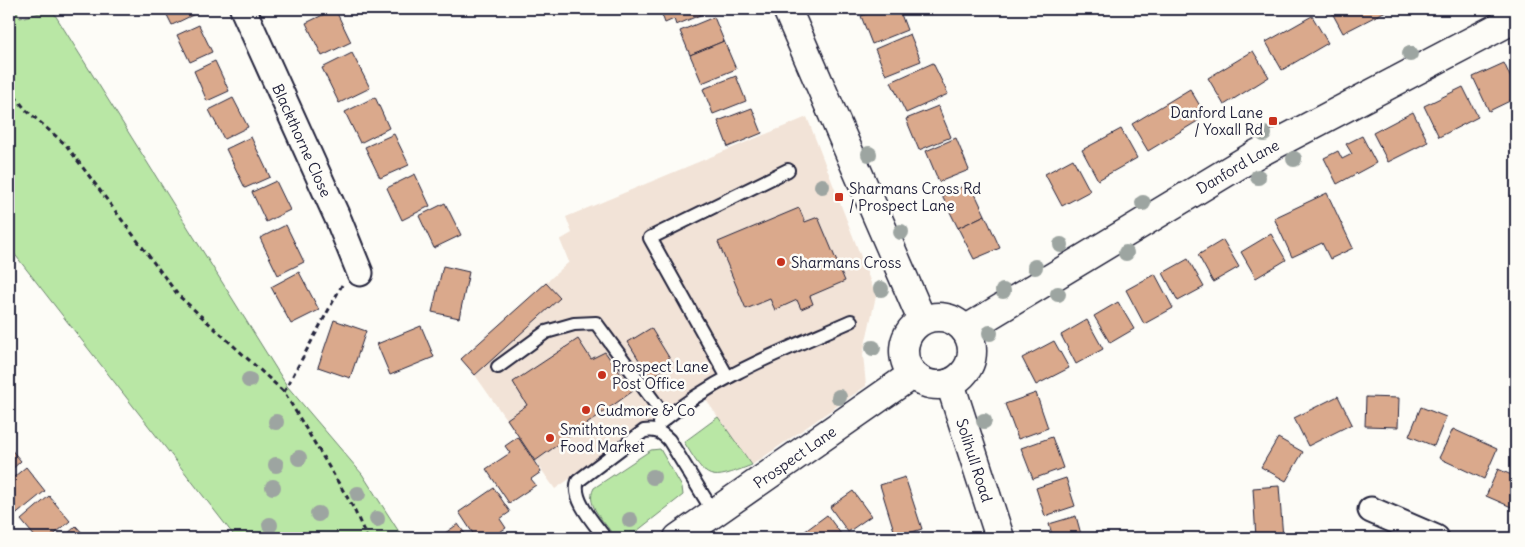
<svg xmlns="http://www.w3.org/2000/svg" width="1525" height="547" font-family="Delius,sans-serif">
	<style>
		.built { fill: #f2e3d7 }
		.green { fill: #b9e7a5; stroke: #6e8470 }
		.building { fill: #daa98c; stroke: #22223b }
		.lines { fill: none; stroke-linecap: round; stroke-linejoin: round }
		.lane-casing { stroke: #22223b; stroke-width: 16 }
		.street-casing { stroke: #22223b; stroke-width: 29 }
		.secondary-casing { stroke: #22223b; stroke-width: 31 }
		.path { stroke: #22223b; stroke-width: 3; stroke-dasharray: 5 4; stroke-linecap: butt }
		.lane { stroke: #fdfcf7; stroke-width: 12 }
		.street { stroke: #fdfcf7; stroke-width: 25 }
		.secondary { stroke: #fdfcf7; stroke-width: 28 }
		.tree { fill: #9da5a1 }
		.poi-dot { fill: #c8321e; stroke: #fdfcf7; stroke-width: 2 }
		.labels { text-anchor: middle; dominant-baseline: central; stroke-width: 5; stroke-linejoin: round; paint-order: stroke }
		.poi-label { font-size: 15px; fill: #22223b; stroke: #fdfcf7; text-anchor: start }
		.street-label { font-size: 15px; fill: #22223b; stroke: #fdfcf7 }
	</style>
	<rect width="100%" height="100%" fill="#fdfcf7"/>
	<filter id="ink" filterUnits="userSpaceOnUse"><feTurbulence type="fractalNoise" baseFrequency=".02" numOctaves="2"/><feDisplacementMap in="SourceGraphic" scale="10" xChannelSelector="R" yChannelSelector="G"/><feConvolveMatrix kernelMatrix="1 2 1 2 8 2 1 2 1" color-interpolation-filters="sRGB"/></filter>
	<g filter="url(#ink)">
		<!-- built -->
		<polygon class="built" points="807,117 876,296 863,354 866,386 752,465 699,390 555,489 475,375 461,359 569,262 560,240 572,233 566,217"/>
		<!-- green -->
		<g class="green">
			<polygon points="9,9 16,9 20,18 52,10 287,386 362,474 403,538 236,538 9,247"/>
			<path d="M718,417L752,465C708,482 708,481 684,442Z"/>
			<path d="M660,449L682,487L683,495L628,538H615C607,523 584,506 594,488L651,450Z"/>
		</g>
		<!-- building -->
		<g class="building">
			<polygon points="164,9 195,9 197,13 172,25"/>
			<polygon points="335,9 351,42 322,56 306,23"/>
			<polygon points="660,9 703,9 705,13 676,25 674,19 665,23"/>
			<polygon points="880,9 899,9 907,30 872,44 861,16"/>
			<polygon points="1330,9 1385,9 1386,11 1343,33"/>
			<polygon points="1312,16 1328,43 1282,70 1266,42"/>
			<polygon points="714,17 724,41 690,55 680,31"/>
			<polygon points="199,25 212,52 190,62 177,35"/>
			<polygon points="910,34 921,61 886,75 875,49"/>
			<polygon points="724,41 736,69 702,83 690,55"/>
			<polygon points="1253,51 1269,77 1224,105 1208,78"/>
			<polygon points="352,53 370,88 339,103 322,68"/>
			<polygon points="215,61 229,91 207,101 194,71"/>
			<polygon points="933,63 948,94 906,113 891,82"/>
			<polygon points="1504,63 1516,89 1516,98 1489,111 1473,77"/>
			<polygon points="736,76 746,101 713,114 703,89"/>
			<polygon points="1463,87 1478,117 1439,137 1424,106"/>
			<polygon points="1190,89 1206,116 1148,151 1132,124"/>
			<polygon points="375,97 389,128 360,143 345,112"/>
			<polygon points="233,98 248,127 224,139 209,110"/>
			<polygon points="938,106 951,137 919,150 906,119"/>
			<polygon points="752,108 762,133 728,147 718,121"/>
			<polygon points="1413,112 1428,142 1388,162 1373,133"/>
			<polygon points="1121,129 1137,158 1098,180 1082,150"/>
			<polygon points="394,134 409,165 380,178 365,147"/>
			<polygon points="1362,136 1376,163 1337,184 1324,158 1338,151 1342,159 1352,154 1346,144"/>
			<polygon points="251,137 270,177 245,188 226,149"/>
			<polygon points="956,138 969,170 939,182 926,151"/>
			<polygon points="1073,159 1090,191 1062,206 1045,174"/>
			<polygon points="415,174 430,206 402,220 387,188"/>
			<polygon points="276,181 290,210 266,222 252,192"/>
			<polygon points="970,183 985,215 958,228 942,196"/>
			<polygon points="1327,193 1353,248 1330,259 1322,243 1292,257 1274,218"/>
			<polygon points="445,203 461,235 434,248 419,216"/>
			<polygon points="799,208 805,222 818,217 845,281 810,296 813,304 801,309 797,300 775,310 770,299 746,309 718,242"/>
			<polygon points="985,215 1000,248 974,259 958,228"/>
			<polygon points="286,225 304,262 278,275 260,238"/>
			<polygon points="1271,234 1286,260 1256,278 1241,252"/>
			<polygon points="1223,240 1239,267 1213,282 1198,255"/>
			<polygon points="1188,259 1204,287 1178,301 1163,273"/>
			<polygon points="443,266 469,272 459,318 432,312"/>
			<polygon points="299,272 319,310 291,324 271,287"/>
			<polygon points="1155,274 1173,308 1144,324 1126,290"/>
			<polygon points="546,283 560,298 475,375 461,359"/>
			<polygon points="1118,302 1134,329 1110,343 1094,316"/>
			<polygon points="334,320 366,331 350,378 318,367"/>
			<polygon points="1087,320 1103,349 1076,364 1061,335"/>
			<polygon points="421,326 434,357 390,375 377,344"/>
			<polygon points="651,328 673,364 650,378 628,342"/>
			<polygon points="578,339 591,359 605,352 633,391 535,461 507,419 527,405 513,382"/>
			<polygon points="1054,341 1069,368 1036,385 1022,358"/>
			<polygon points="1036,393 1048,428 1018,439 1005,404"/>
			<polygon points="1338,396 1352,424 1308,446 1294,418"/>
			<polygon points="1366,397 1399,398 1398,427 1365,426"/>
			<polygon points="1421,407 1446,417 1434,446 1409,436"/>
			<polygon points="1453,429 1497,449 1484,479 1439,458"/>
			<polygon points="518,437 541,472 531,479 536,485 509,503 486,469 510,453 505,446"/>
			<polygon points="1052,437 1063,468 1033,479 1021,448"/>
			<polygon points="1278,438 1303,452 1286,481 1261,467"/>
			<polygon points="9,447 21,461 9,472"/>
			<polygon points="26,467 45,491 13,517 9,512 9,481"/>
			<polygon points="1498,469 1516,477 1516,509 1486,496"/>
			<polygon points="905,477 922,529 896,537 880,485"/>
			<polygon points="1066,478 1075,506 1045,516 1036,488"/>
			<polygon points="1279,486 1283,538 1256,538 1253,488"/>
			<polygon points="494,488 510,512 500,519 506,528 490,538 476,538 459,512"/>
			<polygon points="853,491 871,516 848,532 830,507"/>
			<polygon points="49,496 70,521 50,538 36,538 21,520"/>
			<polygon points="827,515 844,538 809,538 804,532"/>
			<polygon points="1076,516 1082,538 1053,538 1049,524"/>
			<polygon points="458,524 468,538 438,538"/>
			<polygon points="76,526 87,538 63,538"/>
		</g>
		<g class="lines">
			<!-- lane casing -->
			<g class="lane-casing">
				<g id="lane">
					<polyline points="498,367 546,332 574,324 596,323 666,418"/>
					<polyline points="727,376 650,238 788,170"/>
					<path d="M660,423C717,375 783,351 851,321"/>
					<path d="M605,538C595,524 571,499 578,481L644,431C656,429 661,432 669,440L714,513"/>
				</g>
			</g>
			<!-- street casing -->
			<g class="street-casing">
				<g id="street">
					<path id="s1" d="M243,9L339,221L360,273"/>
					<polyline points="1371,510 1436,538"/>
				</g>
			</g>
			<!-- secondary casing -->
			<g class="secondary-casing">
				<g id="secondary">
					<polyline points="787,9 922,320"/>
					<circle cx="938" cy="351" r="34"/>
					<path id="s2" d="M965,330L1255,155L1516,18"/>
					<path id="s3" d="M950,383L1000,538"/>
					<path id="s4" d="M678,538L913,374"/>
				</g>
			</g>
			<!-- path -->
			<g class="path">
				<polyline points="9,89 26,110 66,145 178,295 284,392 353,507 367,538"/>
				<polyline points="284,392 342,285"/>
			</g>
			<!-- lane -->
			<use href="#lane" class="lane"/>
			<!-- street -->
			<use href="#street" class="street"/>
			<!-- secondary -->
			<use href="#secondary" class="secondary"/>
		</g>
		<!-- trees -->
		<g class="tree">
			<circle cx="1410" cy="54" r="8"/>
			<circle cx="1264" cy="134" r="8"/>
			<circle cx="869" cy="154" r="8"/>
			<circle cx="1294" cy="159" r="8"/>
			<circle cx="1258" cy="177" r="8"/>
			<circle cx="822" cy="186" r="8"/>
			<circle cx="1143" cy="203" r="8"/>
			<circle cx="901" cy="232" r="8"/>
			<circle cx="1061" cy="245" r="8"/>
			<circle cx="1126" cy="253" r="8"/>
			<circle cx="1035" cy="267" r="8"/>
			<circle cx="881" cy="289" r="8"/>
			<circle cx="1003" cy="291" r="8"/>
			<circle cx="1058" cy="294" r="8"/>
			<circle cx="990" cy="333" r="8"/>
			<circle cx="873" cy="348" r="8"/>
			<circle cx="249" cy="380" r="8"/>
			<circle cx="839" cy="397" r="8"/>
			<circle cx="984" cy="421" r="8"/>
			<circle cx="276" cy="422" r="8"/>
			<circle cx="299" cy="458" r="8"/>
			<circle cx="276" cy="465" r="8"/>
			<circle cx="653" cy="477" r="8"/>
			<circle cx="273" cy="487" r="8"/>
			<circle cx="358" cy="494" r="8"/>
			<circle cx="318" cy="514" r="8"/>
			<circle cx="377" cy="519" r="8"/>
			<circle cx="630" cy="520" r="8"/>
			<circle cx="270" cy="525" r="8"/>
		</g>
	</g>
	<!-- markers -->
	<g class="poi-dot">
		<rect x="1268" y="116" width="10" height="10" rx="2.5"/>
		<rect x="834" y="192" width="10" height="10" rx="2.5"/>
		<circle cx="781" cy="262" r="5"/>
		<circle cx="602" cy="375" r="5"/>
		<circle cx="586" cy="410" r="5"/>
		<circle cx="550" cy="438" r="5"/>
	</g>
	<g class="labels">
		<!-- poi labels -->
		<g class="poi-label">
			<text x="1263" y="112" text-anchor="end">Danford Lane<tspan x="1263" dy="17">/ Yoxall Rd</tspan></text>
			<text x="849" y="188">Sharmans Cross Rd<tspan x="849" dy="17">/ Prospect Lane</tspan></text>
			<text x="791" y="262">Sharmans Cross</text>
			<text x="612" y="366">Prospect Lane<tspan x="612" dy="17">Post Office</tspan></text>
			<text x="596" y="410">Cudmore &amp; Co</text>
			<text x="560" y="429">Smithtons<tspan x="560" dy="17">Food Market</tspan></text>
		</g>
		<!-- street labels -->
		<g class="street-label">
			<text stroke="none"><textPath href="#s1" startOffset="144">Blackthorne Close</textPath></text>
			<text stroke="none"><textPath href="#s2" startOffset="318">Danford Lane</textPath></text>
			<text stroke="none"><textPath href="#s4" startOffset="142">Prospect Lane</textPath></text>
			<text stroke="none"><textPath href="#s3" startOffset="81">Solihull Road</textPath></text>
		</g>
	</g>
	<!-- margin -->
	<rect width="1525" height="547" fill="none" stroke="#fdfcf7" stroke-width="30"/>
	<rect x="15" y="15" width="1495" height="517" fill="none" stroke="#22223b" stroke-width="2" filter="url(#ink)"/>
</svg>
